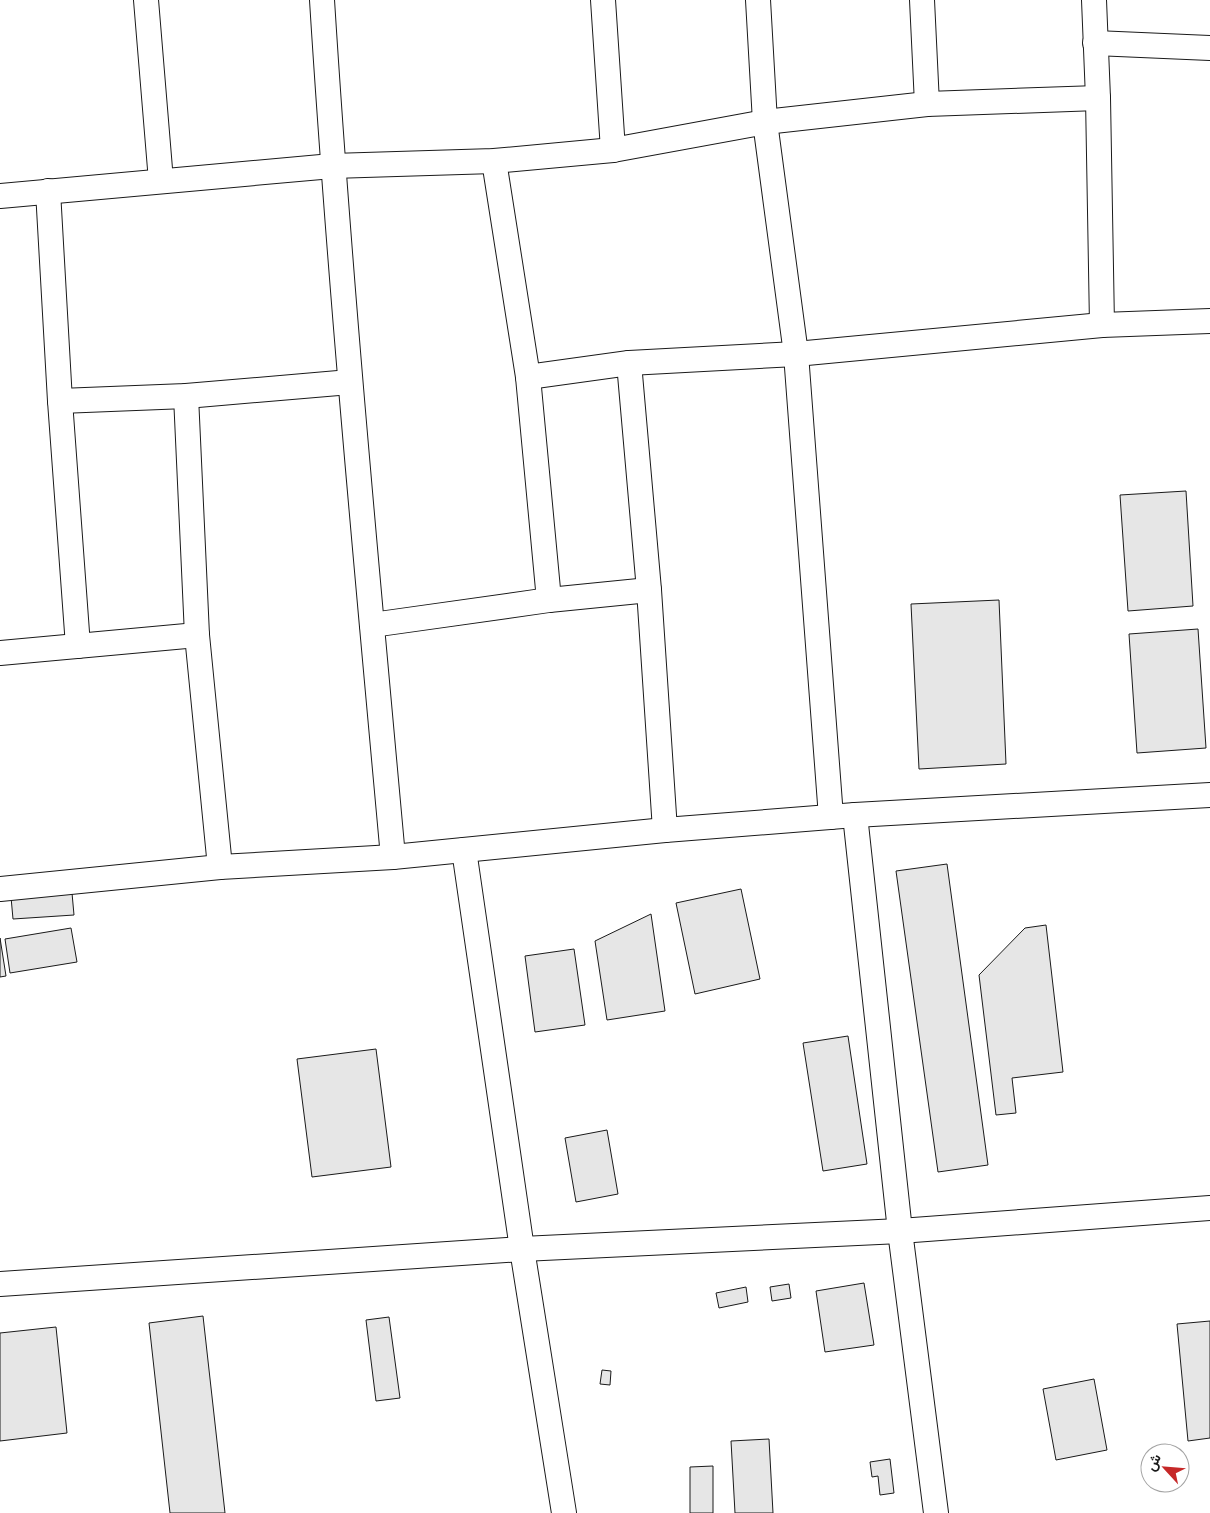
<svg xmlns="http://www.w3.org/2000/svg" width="1210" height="1513" font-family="'PT Sans',Vazirmatn,sans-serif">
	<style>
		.building { fill: #e6e6e6; stroke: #1a1a1a }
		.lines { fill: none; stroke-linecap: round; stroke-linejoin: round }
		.minor-casing { stroke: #1a1a1a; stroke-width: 26 }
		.minor { stroke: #fff; stroke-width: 24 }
	</style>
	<rect width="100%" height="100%" fill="#fff"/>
	<!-- building -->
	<g class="building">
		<polygon points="1186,491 1193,606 1128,611 1120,495"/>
		<polygon points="999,600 1006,764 919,769 911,604"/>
		<polygon points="1198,629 1206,748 1137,753 1129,634"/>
		<polygon points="947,864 988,1165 938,1172 896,871"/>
		<polygon points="741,889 760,979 695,994 676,903"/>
		<polygon points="72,893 74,915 13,919 11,897"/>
		<polygon points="651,914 665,1011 607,1020 595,941"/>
		<polygon points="1046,925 1063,1072 1012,1078 1016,1113 996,1115 979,975 1025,928"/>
		<polygon points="71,928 77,962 10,973 5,939"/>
		<polygon points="0,938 6,976 0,977"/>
		<polygon points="574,949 585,1025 535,1032 525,956"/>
		<polygon points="848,1036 867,1164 823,1171 803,1043"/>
		<polygon points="376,1049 391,1167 312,1177 297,1059"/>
		<polygon points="607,1130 618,1194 576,1202 565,1138"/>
		<polygon points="864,1283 874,1345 825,1352 816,1291"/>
		<polygon points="789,1284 791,1298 772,1301 770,1287"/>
		<polygon points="746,1287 748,1302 719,1308 716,1293"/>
		<polygon points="203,1316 225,1513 170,1513 149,1323"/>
		<polygon points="389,1317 400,1398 376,1401 366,1320"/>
		<polygon points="1210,1321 1210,1438 1188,1441 1177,1324"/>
		<polygon points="56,1327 67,1433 0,1441 0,1333"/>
		<polygon points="602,1370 611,1371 610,1385 600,1384"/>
		<polygon points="1094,1379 1107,1450 1056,1460 1043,1389"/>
		<polygon points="769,1439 773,1513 735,1513 731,1441"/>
		<polygon points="890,1459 894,1493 880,1495 878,1476 872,1477 870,1462"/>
		<polygon points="713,1466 713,1513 690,1513 690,1467"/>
	</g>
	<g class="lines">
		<!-- minor casing -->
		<g class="minor-casing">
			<g id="minor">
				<polyline points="146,0 161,181"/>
				<path d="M322,0C340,286 367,572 393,857"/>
				<polyline points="603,0 613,150"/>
				<polyline points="758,0 765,122 796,354 831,817"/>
				<polyline points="922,0 927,104"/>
				<polyline points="1094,0 1098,98 1102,325"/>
				<polyline points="1095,43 1210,48"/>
				<polyline points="494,161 528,377 549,600"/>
				<polyline points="48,191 60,401 78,646"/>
				<polyline points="0,196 332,166 494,161 613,150 765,122 927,104 1098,98"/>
				<polyline points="629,363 649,590 665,830"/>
				<polyline points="528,377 629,363 796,354 1102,325 1210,321"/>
				<polyline points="186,396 197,635 220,867"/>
				<polyline points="60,401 186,396 350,382"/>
				<polyline points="372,625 549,600 649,590"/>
				<polyline points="0,653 197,635"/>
				<polyline points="855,815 900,1231 936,1513"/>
				<polyline points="464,850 522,1249 564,1513"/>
				<polyline points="0,889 220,867 393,857 665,830 855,815 1210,795"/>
				<polyline points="0,1284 522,1249 900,1231 1210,1208"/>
			</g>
		</g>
		<!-- minor -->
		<use href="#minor" class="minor"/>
	</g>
	<!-- north arrow -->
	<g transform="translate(1165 1468) rotate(296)"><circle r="24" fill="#ffffff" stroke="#a3a3a3"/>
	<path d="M0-4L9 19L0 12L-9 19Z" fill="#c62828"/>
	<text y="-8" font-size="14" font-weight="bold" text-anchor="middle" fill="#1a1a1a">ش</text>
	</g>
</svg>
